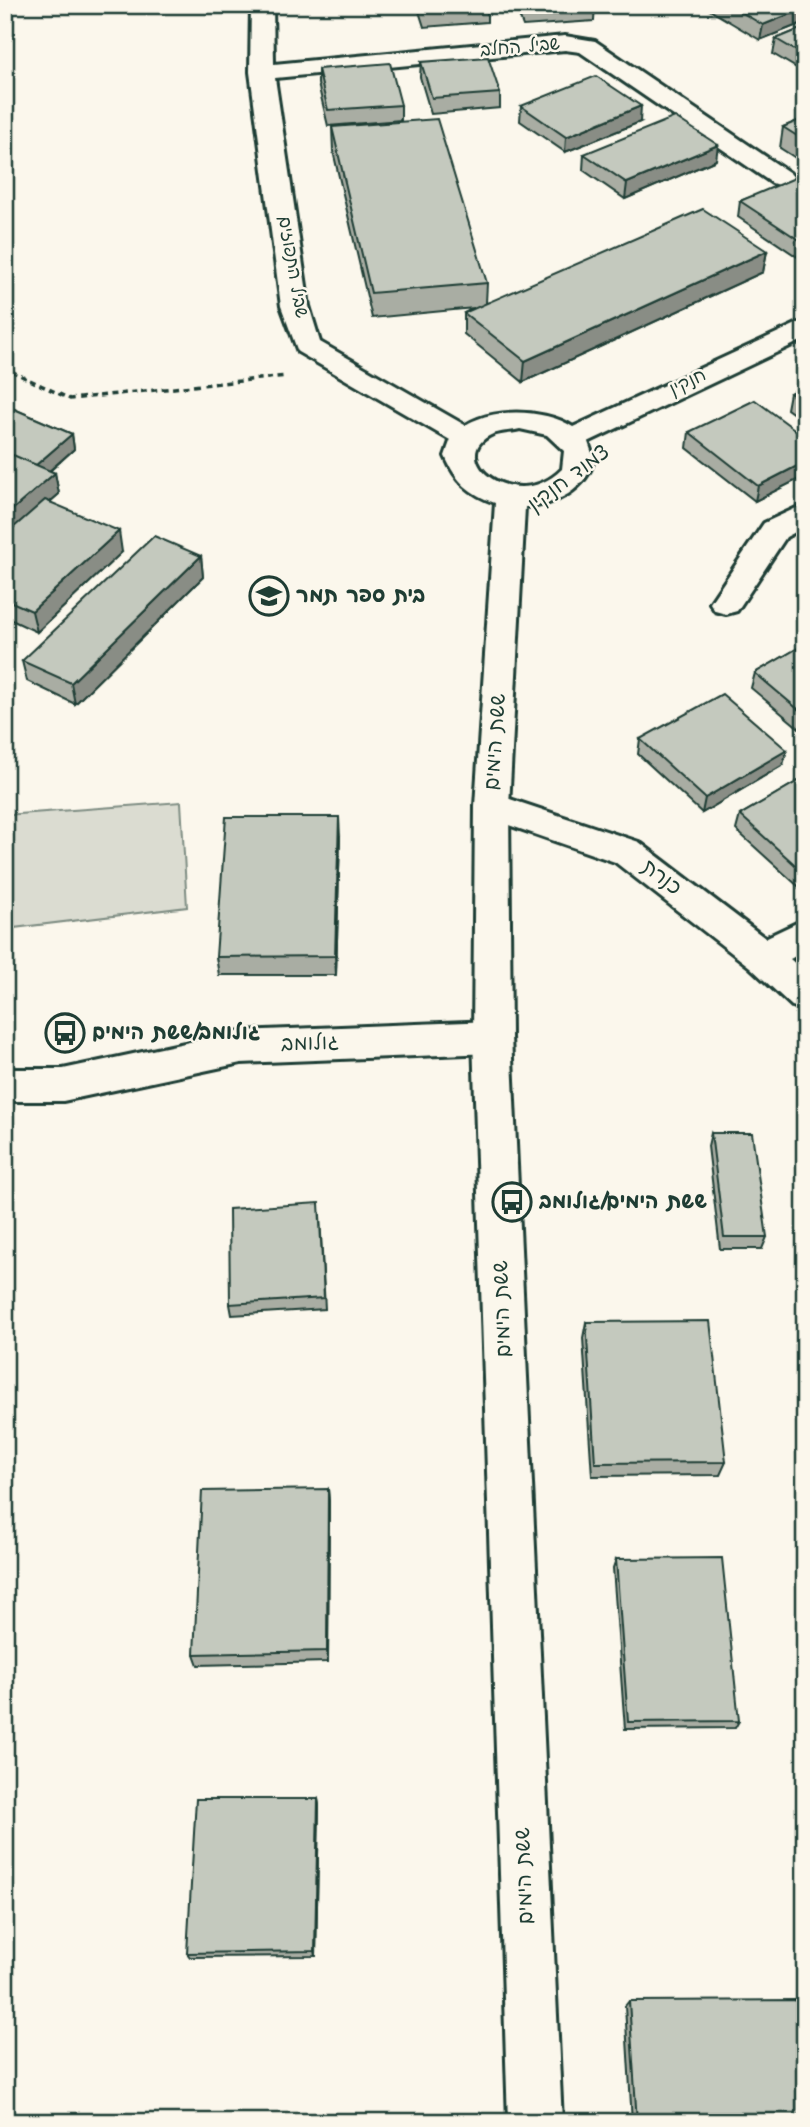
<svg xmlns="http://www.w3.org/2000/svg" width="810" height="2127" font-family="Kalam,'Playpen Sans Hebrew',sans-serif">
	<style>
		.green { fill: #dbdcd1; stroke: #7d8c82; stroke-width: 2 }
		.lines { fill: none; stroke-linecap: round; stroke-linejoin: round }
		.street-casing { stroke: #1f3d34; stroke-width: 6 }
		.secondary-casing { stroke: #1f3d34; stroke-width: 6 }
		.path-far1 { stroke: #1f3d34; stroke-width: 2.5; stroke-dasharray: 4.5 3.5; stroke-linecap: butt }
		.path { stroke: #1f3d34; stroke-width: 3.5; stroke-dasharray: 6 4.5; stroke-linecap: butt }
		.street { fill: #fbf7ec; fill-rule: evenodd }
		.secondary { fill: #fbf7ec; fill-rule: evenodd }
		.wall { fill: #a9ada3; stroke: #1f3d34; stroke-width: 2 }
		.shaded-wall { fill: #898d85; stroke: #1f3d34; stroke-width: 2 }
		.building { fill: #c4c9be; stroke: #1f3d34; stroke-width: 2 }
		.labels { text-anchor: middle; dominant-baseline: central; stroke-width: 5; stroke-linejoin: round; paint-order: stroke }
		.far-street-label { font-size: 18px; fill: #1f3d34; stroke: #fbf7ec }
		.street-label { font-size: 21px; fill: #1f3d34; stroke: #fbf7ec }
		.poi-label { font-size: 21px; font-weight: bold; fill: #1f3d34; stroke: #fbf7ec; text-anchor: start }
	</style>
	<rect width="100%" height="100%" fill="#fbf7ec"/>
	<filter id="ink" filterUnits="userSpaceOnUse"><feTurbulence type="fractalNoise" baseFrequency=".0143" numOctaves="2"/><feDisplacementMap in="SourceGraphic" scale="14" xChannelSelector="R" yChannelSelector="G"/><feConvolveMatrix kernelMatrix="1 2 1 2 8 2 1 2 1" color-interpolation-filters="sRGB"/></filter>
	<g filter="url(#ink)">
		<!-- green -->
		<polygon class="green" points="181,802 187,907 5,929 5,815"/>
		<g class="lines">
			<!-- street casing -->
			<g class="street-casing">
				<g id="street">
					<polygon points="251,5 273,5 274,64 565,36 595,41 790,173 794,178 790,183 781,186 772,183 580,52 565,50 275,78 309,306 320,342 477,432 482,438 477,444 467,447 457,444 298,352 281,306 250,72"/>
					<polygon points="805,504 805,527 786,537 737,611 726,614 715,611 710,603 764,523"/>
					<polygon points="492,793 639,842 765,938 805,919 805,951 790,959 805,972 805,1010 792,1006 750,967 615,862 480,815 475,806 480,797"/>
					<polygon points="492,1021 505,1026 511,1037 505,1048 492,1053 241,1063 63,1101 5,1101 5,1069 63,1069 241,1031"/>
				</g>
			</g>
			<!-- secondary casing -->
			<g class="secondary-casing">
				<path id="secondary" d="M805,320V339L588,442L594,459C587,489 555,506 525,507L509,806L511,1037L562,2122H508L473,1037L475,806L495,503C470,494 456,482 445,456C448,449 449,441 454,435C478,406 543,407 573,427ZM520,429L547,435L564,451L562,469C514,517 443,456 493,434C501,431 512,431 520,429Z"/>
			</g>
			<!-- path-far1 -->
			<polyline class="path-far1" points="5,368 14,372"/>
			<!-- path -->
			<polyline class="path" points="11,371 70,399 287,376"/>
			<!-- street -->
			<use href="#street" class="street"/>
			<!-- secondary -->
			<use href="#secondary" class="secondary"/>
		</g>
		<!-- wall -->
		<g class="wall">
			<polygon points="417,5 487,5 487,22 424,27"/>
			<polygon points="515,5 595,5 594,21 523,26"/>
			<polygon points="708,5 805,5 805,22 760,40 708,9"/>
			<polygon points="805,27 805,73 773,54 776,39"/>
			<polygon points="421,62 500,93 500,108 431,114 420,77"/>
			<polygon points="318,69 401,105 401,120 328,126 318,84"/>
			<polygon points="521,106 640,122 565,152 520,121"/>
			<polygon points="805,118 805,164 780,148 783,127"/>
			<polygon points="332,127 487,283 486,303 767,251 763,272 523,382 464,334 464,313 474,308 372,318 333,151"/>
			<polygon points="584,154 716,160 625,199 583,170"/>
			<polygon points="805,177 805,262 738,217 740,201"/>
			<polygon points="805,386 805,422 787,409 790,393"/>
			<polygon points="5,405 72,434 74,449 50,471 55,473 59,494 50,502 122,552 37,632 5,617"/>
			<polygon points="689,432 805,437 805,476 755,501 687,448"/>
			<polygon points="201,556 203,577 75,704 27,681 22,661"/>
			<polygon points="805,644 805,733 751,688 755,673"/>
			<polygon points="640,739 783,765 702,813 638,754"/>
			<polygon points="805,777 805,883 799,887 736,830 740,815"/>
			<polygon points="340,837 336,975 219,975 216,957"/>
			<polygon points="711,1133 767,1237 762,1249 720,1249 708,1146"/>
			<polygon points="320,1215 325,1309 232,1315 230,1304"/>
			<polygon points="586,1322 726,1462 720,1475 592,1476 583,1338"/>
			<polygon points="328,1489 329,1502 328,1662 198,1665 194,1654"/>
			<polygon points="616,1559 739,1721 735,1728 625,1729 613,1568"/>
			<polygon points="318,1799 319,1805 316,1956 190,1957 187,1953"/>
			<polygon points="629,2001 805,2122 632,2122 625,2006"/>
		</g>
		<!-- shaded-wall -->
		<g class="shaded-wall">
			<polygon points="805,8 805,22 760,40 763,25"/>
			<polygon points="641,106 640,122 565,152 566,137"/>
			<polygon points="718,145 716,160 625,199 627,183"/>
			<polygon points="767,251 763,272 523,382 525,361"/>
			<polygon points="72,434 74,449 39,480 36,465"/>
			<polygon points="805,462 805,476 755,501 758,486"/>
			<polygon points="55,473 59,494 5,541 5,516"/>
			<polygon points="119,531 122,552 37,632 32,611"/>
			<polygon points="201,556 203,577 75,704 71,683"/>
			<polygon points="787,750 783,765 702,813 705,798"/>
			<polygon points="339,817 340,837 336,975 335,956"/>
			<polygon points="805,871 805,883 799,887 803,872"/>
			<polygon points="328,1489 329,1502 328,1662 327,1651"/>
			<polygon points="318,1799 319,1805 316,1956 315,1951"/>
		</g>
		<!-- building -->
		<g class="building">
			<polygon points="422,5 487,5 487,7 424,12"/>
			<polygon points="522,5 595,5 596,6 524,11"/>
			<polygon points="729,5 805,5 805,8 763,25"/>
			<polygon points="805,27 805,56 776,39"/>
			<polygon points="488,57 500,93 432,98 421,62"/>
			<polygon points="390,63 401,105 328,110 318,69"/>
			<polygon points="596,76 641,106 566,137 521,106"/>
			<polygon points="675,117 718,145 627,183 584,154"/>
			<polygon points="805,118 805,141 783,127"/>
			<polygon points="437,119 487,283 371,293 332,127"/>
			<polygon points="802,175 805,177 805,244 740,201"/>
			<polygon points="703,209 767,251 525,361 464,313"/>
			<polygon points="805,386 805,404 790,393"/>
			<polygon points="755,400 805,437 805,462 758,486 689,432"/>
			<polygon points="5,405 72,434 36,465 5,453"/>
			<polygon points="13,455 55,473 5,516 5,462"/>
			<polygon points="45,500 119,531 32,611 5,599 5,535"/>
			<polygon points="154,536 201,556 71,683 22,661"/>
			<polygon points="805,644 805,715 755,673"/>
			<polygon points="722,694 787,750 705,798 640,739"/>
			<polygon points="805,777 805,871 803,872 740,815"/>
			<polygon points="226,817 339,817 335,956 216,957"/>
			<polygon points="711,1133 752,1133 767,1237 724,1237"/>
			<polygon points="319,1203 324,1298 230,1304 229,1209"/>
			<polygon points="710,1321 726,1462 595,1463 586,1322"/>
			<polygon points="328,1489 327,1651 194,1654 202,1491"/>
			<polygon points="722,1558 739,1721 628,1722 616,1559"/>
			<polygon points="196,1799 318,1799 315,1951 187,1953"/>
			<polygon points="797,2000 805,2069 805,2122 637,2122 629,2001"/>
		</g>
	</g>
	<!-- icons -->
	<defs>
		<g id="school-ring" transform="scale(2.0125)"><circle r="9.5" fill="#fbf7ec" stroke="#1f3d34" stroke-width="1.5"/><path d="M0-5L7-2L0 1L-7-2ZM-4 1L0 2.5L4 1V4Q0 6-4 4Z" fill="#1f3d34"/></g>
		<g id="bus-ring" transform="scale(2.0125)"><circle r="9.5" fill="#fbf7ec" stroke="#1f3d34" stroke-width="1.5"/><path d="M-5-6H5V4H4V6H2V4H-2V6H-4V4H-5ZM-3.5-4V0h7V-4ZM-3.5 1.2v1.5H-2V1.2ZM2 1.2v1.5H3.5V1.2Z" fill="#1f3d34"/></g>
	</defs>
	<g fill-rule="evenodd">
		<use href="#school-ring" x="269" y="596"/>
		<use href="#bus-ring" x="65" y="1033"/>
		<use href="#bus-ring" x="512" y="1202"/>
	</g>
	<g class="labels">
		<!-- far-street labels -->
		<g class="far-street-label">
			<text transform="translate(520 48) rotate(-5)">שביל החלב</text>
			<text transform="translate(292 267) rotate(80)">שביל התפוזים</text>
			<text transform="translate(688 383) rotate(-26)">חנקין</text>
		</g>
		<!-- street labels -->
		<g class="street-label">
			<text transform="translate(569 479) rotate(-37)">צמוד חנקין</text>
			<text transform="translate(496 742) rotate(-86)">ששת הימים</text>
			<text transform="translate(661 878) rotate(38)">כנרת</text>
			<text transform="translate(310 1044) rotate(-2)">גולומב</text>
			<text transform="translate(503 1309) rotate(-92)">ששת הימים</text>
			<text transform="translate(525 1876) rotate(-92)">ששת הימים</text>
		</g>
		<!-- poi labels -->
		<g class="poi-label">
			<text x="296" y="596">בית ספר תמר</text>
			<text x="92" y="1033">גולומב/ששת הימים</text>
			<text x="539" y="1202">ששת הימים/גולומב</text>
		</g>
	</g>
	<!-- margin -->
	<rect width="810" height="2127" fill="none" stroke="#fbf7ec" stroke-width="28"/>
	<rect x="14" y="14" width="782" height="2099" fill="none" stroke="#1f3d34" stroke-width="2.5" filter="url(#ink)"/>
</svg>
